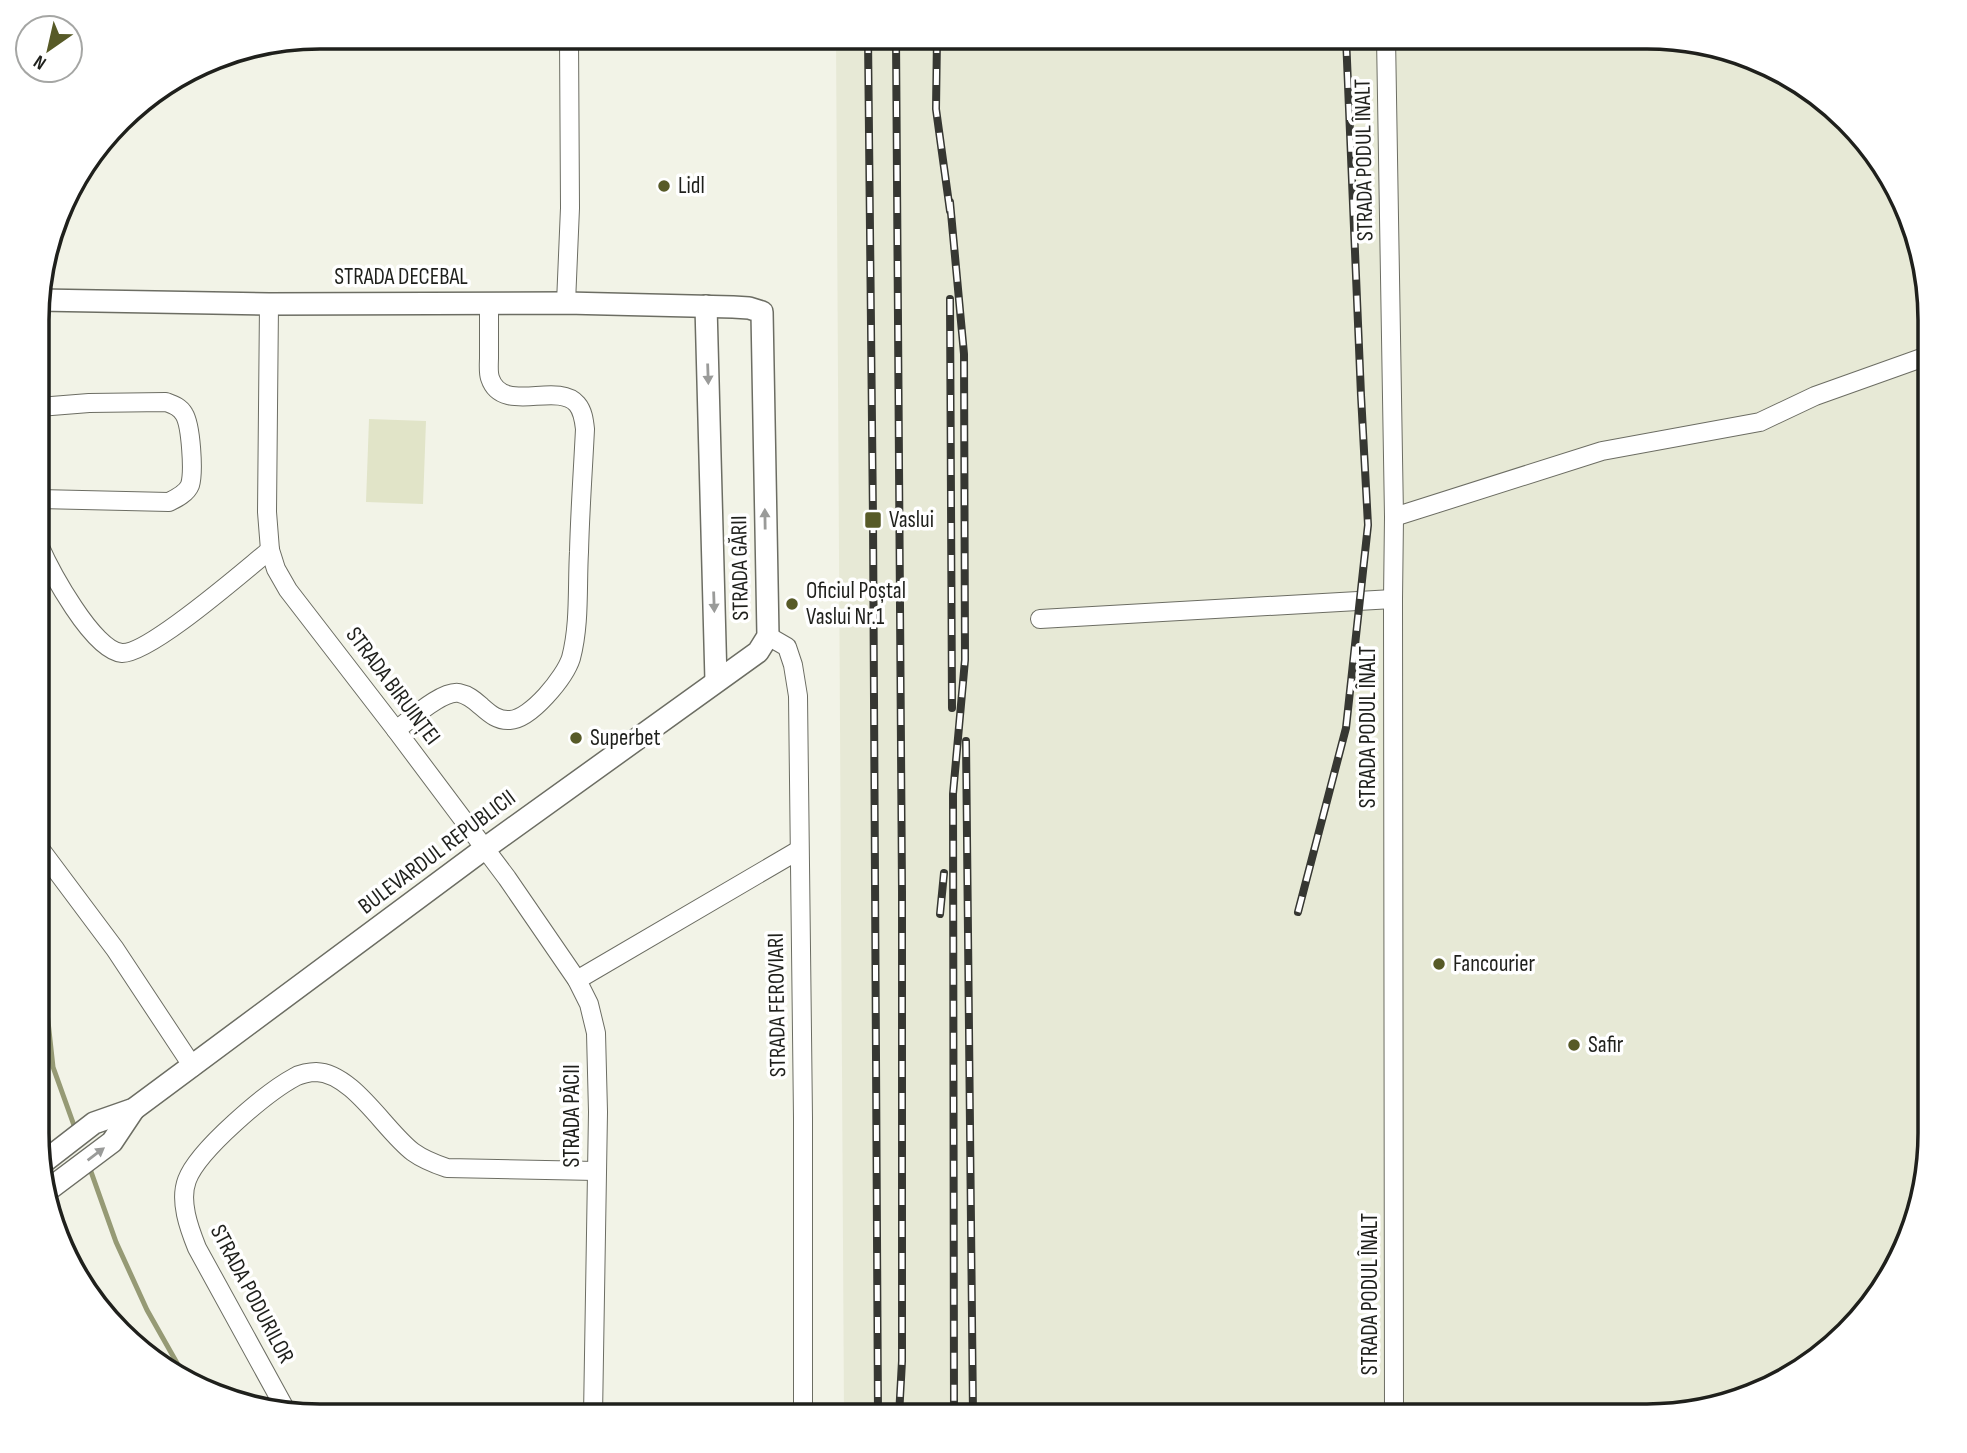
<svg xmlns="http://www.w3.org/2000/svg" width="1967" height="1453" font-family="'Sofia Sans Condensed',sans-serif">
	<style>
		.built { fill: #e7e9d6 }
		.green { fill: #e1e4c8 }
		.lines { fill: none; stroke-linecap: round; stroke-linejoin: round }
		.stream { stroke: #969a75; stroke-width: 5 }
		.minor-casing { stroke: #6c6d63; stroke-width: 20 }
		.tertiary-casing { stroke: #6c6d63; stroke-width: 24 }
		.minor { stroke: #fff; stroke-width: 18 }
		.tertiary { stroke: #fff; stroke-width: 21 }
		.rail-casing { stroke: #363732; stroke-width: 8 }
		.rail { stroke: #fff; stroke-width: 5; stroke-dasharray: 16; stroke-linecap: butt }
		.oneway { fill: #9a9b99 }
		.poi-dot { fill: #575a27; stroke: #fff; stroke-width: 2.5 }
		.labels { text-anchor: middle; dominant-baseline: central; stroke-width: 7; stroke-linejoin: round; paint-order: stroke }
		.street-label { font-size: 23px; fill: #1f201c; stroke: #fff }
		.poi-label { font-size: 23px; fill: #1f201c; stroke: #fff; text-anchor: start }
		.rim { fill: none; stroke: #1f201c; stroke-width: 3.5 }
	</style>
	<rect width="100%" height="100%" fill="#f2f3e7"/>
	<!-- built -->
	<polygon class="built" points="836,37 1665,37 1755,58 1833,107 1901,195 1930,320 1930,1152 1909,1242 1860,1319 1772,1387 1647,1416 844,1416"/>
	<!-- green -->
	<polygon class="green" points="369,419 426,421 423,504 366,502"/>
	<g class="lines">
		<!-- stream -->
		<g class="stream">
			<polyline points="38,930 53,1067 76,1131"/>
			<polyline points="89,1166 116,1242 147,1310 186,1379"/>
		</g>
		<!-- minor casing -->
		<g class="minor-casing">
			<g id="minor">
				<polyline points="1386,37 1394,517 1393,599 1394,1416"/>
				<polyline points="566,303 570,208 569,37"/>
				<polyline points="269,304 267,512 270,550 276,569 288,590 396,730 507,878 577,980 589,1004 596,1033 598,1112 593,1416"/>
				<path d="M39,499L169,502C177,498 187,493 190,485C194,472 191,425 184,414C180,407 174,405 166,402L89,403L39,407"/>
				<polyline points="1394,517 1602,451 1760,422 1815,396 1930,355"/>
				<path d="M39,545C50,570 93,651 122,653C150,654 245,570 270,550"/>
				<polyline points="1040,619 1393,599"/>
				<polyline points="768,636 787,647 793,665 798,696 803,1118 803,1416"/>
				<path d="M396,730C410,720 442,690 459,693C469,695 475,701 482,707C490,714 498,721 510,720C531,719 565,677 571,658C580,624 577,586 579,552C580,511 583,470 585,429C584,420 583,411 577,404C557,381 502,415 490,378C488,372 489,363 489,357C489,339 489,321 489,303"/>
				<polyline points="38,846 115,949 193,1067"/>
				<polyline points="577,980 799,850"/>
				<path d="M287,1412L197,1248C189,1228 179,1201 187,1180C198,1150 267,1092 295,1077C300,1074 310,1072 316,1072C353,1073 385,1131 413,1152C424,1160 435,1164 447,1168L596,1171"/>
			</g>
		</g>
		<!-- tertiary casing -->
		<g class="tertiary-casing">
			<g id="tertiary">
				<polyline points="39,300 269,304 566,303 733,307 749,308 762,312 768,636 758,652 484,849 134,1109 94,1123 41,1164"/>
				<polyline points="706,306 716,681"/>
				<polyline points="48,1190 112,1142 134,1109"/>
			</g>
		</g>
		<!-- minor -->
		<use href="#minor" class="minor"/>
		<!-- tertiary -->
		<use href="#tertiary" class="tertiary"/>
		<!-- rail casing -->
		<g class="rail-casing">
			<g id="rail">
				<polyline points="868,37 873,520 878,1416"/>
				<polyline points="896,37 902,891 902,1361 899,1416"/>
				<polyline points="937,37 936,109 950,211"/>
				<polyline points="950,202 964,354 965,660 953,794 954,1416"/>
				<polyline points="950,299 952,708"/>
				<polyline points="966,741 973,1416"/>
				<polyline points="1298,912 1346,728 1368,525 1361,395 1346,37"/>
				<polyline points="940,914 944,873"/>
			</g>
		</g>
		<!-- rail -->
		<use href="#rail" class="rail"/>
	</g>
	<!-- one-way arrows -->
	<defs><path id="oneway-solid" d="M-6-.8H1V-3.2L6.5 0L1 3.2V.8H-6Z" transform="scale(1.75)"/></defs>
	<g class="oneway">
		<use href="#oneway-solid" transform="translate(708 374) rotate(88)"/>
		<use href="#oneway-solid" transform="translate(765 519) rotate(-91)"/>
		<use href="#oneway-solid" transform="translate(714 602) rotate(88)"/>
		<use href="#oneway-solid" transform="translate(96 1154) rotate(-37)"/>
	</g>
	<!-- markers -->
	<g class="poi-dot">
		<circle cx="664" cy="186" r="7"/>
		<rect x="864" y="511" width="18" height="18" rx="3.5"/>
		<circle cx="792" cy="604" r="7"/>
		<circle cx="576" cy="738" r="7"/>
		<circle cx="1439" cy="964" r="7"/>
		<circle cx="1574" cy="1045" r="7"/>
	</g>
	<g class="labels">
		<!-- street labels -->
		<g class="street-label">
			<text transform="translate(1364 160) rotate(-91)">STRADA PODUL ÎNALT</text>
			<text x="401" y="277">STRADA DECEBAL</text>
			<text transform="translate(740 568) rotate(-91)">STRADA GĂRII</text>
			<text transform="translate(393 686) rotate(53)">STRADA BIRUINȚEI</text>
			<text transform="translate(1368 727) rotate(-90)">STRADA PODUL ÎNALT</text>
			<text transform="translate(437 852) rotate(-37)">BULEVARDUL REPUBLICII</text>
			<text transform="translate(777 1005) rotate(-91)">STRADA FEROVIARI</text>
			<text transform="translate(572 1116) rotate(-90)">STRADA PĂCII</text>
			<text transform="translate(252 1294) rotate(62)">STRADA PODURILOR</text>
			<text transform="translate(1370 1294) rotate(-90)">STRADA PODUL ÎNALT</text>
		</g>
		<!-- poi labels -->
		<g class="poi-label">
			<text x="678" y="186">Lidl</text>
			<text x="889" y="520">Vaslui</text>
			<text x="806" y="591">Oficiul Poștal<tspan x="806" dy="26">Vaslui Nr.1</tspan></text>
			<text x="590" y="738">Superbet</text>
			<text x="1453" y="964">Fancourier</text>
			<text x="1588" y="1045">Safir</text>
		</g>
	</g>
	<!-- crop -->
	<path d="M0 0H1967V1453H0ZM320 49H1647A271 271 0 0 1 1918 320V1133A271 271 0 0 1 1647 1404H320A271 271 0 0 1 49 1133V320A271 271 0 0 1 320 49Z" fill="#fff" fill-rule="evenodd"/>
	<path class="rim" d="M320 49H1647A271 271 0 0 1 1918 320V1133A271 271 0 0 1 1647 1404H320A271 271 0 0 1 49 1133V320A271 271 0 0 1 320 49Z"/>
	<!-- north arrow -->
	<g transform="translate(49 49) rotate(214)"><circle r="33" fill="#ffffff" stroke="#a5a6a4" stroke-width="2"/>
	<path d="M0-5L12 26L0 18L-12 26Z" fill="#575a27"/>
	<text y="-10" font-size="19" font-weight="bold" text-anchor="middle" fill="#1f201c">N</text>
	</g>
</svg>
